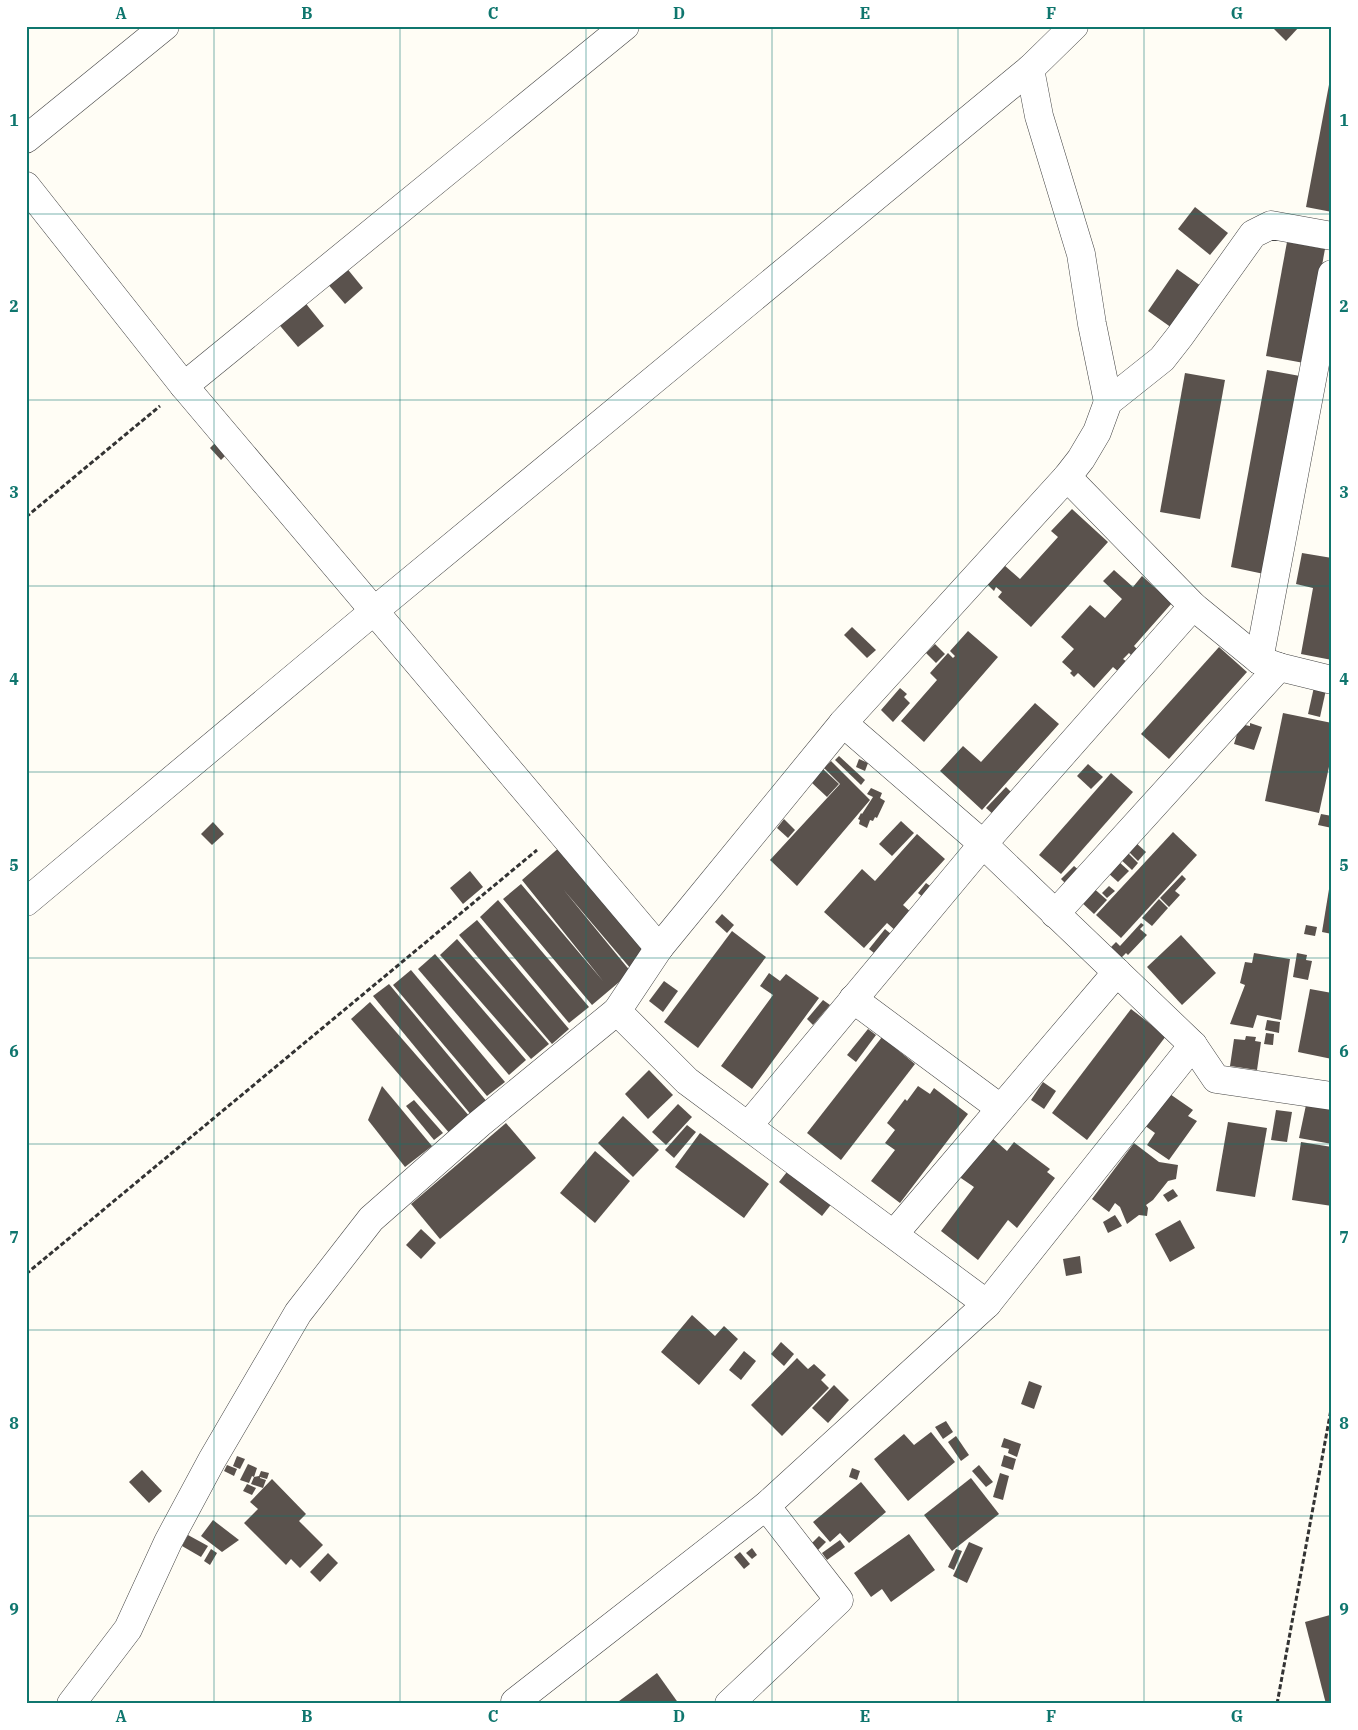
<svg xmlns="http://www.w3.org/2000/svg" width="1358" height="1730" font-family="'IBM Plex Serif',serif">
	<style>
		.building { fill: #5a524d }
		.lines { fill: none; stroke-linecap: round; stroke-linejoin: round }
		.minor-casing { stroke: #444; stroke-width: 29 }
		.tertiary-casing { stroke: #444; stroke-width: 29 }
		.path { stroke: #333; stroke-width: 3; stroke-dasharray: 5 2.5; stroke-linecap: butt }
		.minor { stroke: #fff; stroke-width: 28 }
		.tertiary { stroke: #fff; stroke-width: 28 }
		.grid { fill: none; stroke: #0f766e; stroke-width: 1; stroke-opacity: 0.55 }
		.neatline { fill: none; stroke: #0f766e; stroke-width: 2 }
		.grid-label { font-size: 16px; text-anchor: middle; font-weight: bold; fill: #0f766e }
	</style>
	<rect width="100%" height="100%" fill="#fffdf5"/>
	<!-- building -->
	<g class="building">
		<polygon points="1271,26 1300,26 1286,41"/>
		<polygon points="1331,74 1332,74 1332,212 1306,207"/>
		<polygon points="1195,207 1228,233 1210,255 1178,229"/>
		<polygon points="1287,242 1325,249 1304,363 1266,356"/>
		<polygon points="345,266 363,288 345,304 326,282"/>
		<polygon points="1177,269 1201,286 1172,328 1148,311"/>
		<polygon points="303,300 324,326 298,347 276,321"/>
		<polygon points="1267,370 1300,376 1264,574 1231,567"/>
		<polygon points="1185,373 1225,380 1200,519 1160,512"/>
		<polygon points="217,441 228,453 221,460 210,448"/>
		<polygon points="1072,509 1108,542 1031,627 998,597 1002,592 996,587 994,591 987,584 1004,565 1020,579 1058,537 1051,531"/>
		<polygon points="1302,553 1332,558 1332,660 1301,654 1313,588 1296,584"/>
		<polygon points="1114,570 1133,587 1142,576 1172,603 1134,646 1140,652 1134,658 1129,653 1123,659 1130,664 1121,674 1113,667 1094,688 1078,673 1074,677 1070,673 1072,671 1062,662 1074,649 1061,637 1090,605 1105,618 1122,599 1103,581"/>
		<polygon points="852,627 876,650 867,658 844,635"/>
		<polygon points="968,631 998,657 924,742 901,721 937,680 930,673 948,653 953,658 955,656 950,651"/>
		<polygon points="935,644 945,654 936,663 926,653"/>
		<polygon points="1219,647 1247,672 1169,759 1141,734"/>
		<polygon points="1314,687 1326,690 1320,717 1308,714"/>
		<polygon points="900,688 907,694 904,697 910,703 893,722 881,710"/>
		<polygon points="1035,703 1059,724 982,810 940,771 963,746 981,762"/>
		<polygon points="1283,713 1332,723 1332,753 1319,813 1265,801"/>
		<polygon points="1250,723 1262,727 1254,750 1234,744 1240,724 1250,726"/>
		<polygon points="839,756 865,780 861,785 835,760"/>
		<polygon points="859,759 868,763 865,771 856,767"/>
		<polygon points="831,761 870,800 797,886 770,860 840,784 824,768"/>
		<polygon points="1088,764 1103,777 1091,789 1077,776"/>
		<polygon points="823,769 839,784 827,797 811,782"/>
		<polygon points="1111,773 1133,792 1061,874 1039,855"/>
		<polygon points="1006,787 1014,795 995,816 986,808"/>
		<polygon points="871,788 882,793 880,798 885,801 877,818 875,817 873,821 870,820 867,828 859,824 860,820 858,819 861,813 862,814 873,797 867,794"/>
		<polygon points="1321,814 1332,816 1332,828 1318,825"/>
		<polygon points="784,819 795,830 788,838 777,828"/>
		<polygon points="901,821 914,833 892,856 879,844"/>
		<polygon points="213,822 224,834 212,845 201,834"/>
		<polygon points="1173,832 1197,855 1121,938 1096,915"/>
		<polygon points="917,834 945,859 903,905 913,914 897,932 887,923 864,948 824,912 862,869 875,881"/>
		<polygon points="1134,841 1146,852 1138,861 1127,850"/>
		<polygon points="561,846 651,951 631,969 563,889 631,972 592,1005 503,899 521,884 603,981 522,880"/>
		<polygon points="1125,850 1138,863 1132,870 1118,857"/>
		<polygon points="1118,861 1129,871 1118,882 1107,872"/>
		<polygon points="1074,866 1080,871 1067,885 1061,879"/>
		<polygon points="470,871 483,887 463,904 450,888"/>
		<polygon points="1182,875 1186,879 1175,891 1180,895 1169,907 1160,898"/>
		<polygon points="1331,877 1332,877 1332,934 1322,932"/>
		<polygon points="926,883 933,888 924,898 918,893"/>
		<polygon points="1091,886 1107,900 1094,914 1079,900"/>
		<polygon points="1109,886 1115,891 1107,898 1102,893"/>
		<polygon points="1159,899 1168,908 1152,926 1142,918"/>
		<polygon points="498,900 589,1007 569,1023 480,917"/>
		<polygon points="722,914 734,925 727,933 715,922"/>
		<polygon points="477,920 569,1029 552,1044 459,935"/>
		<polygon points="1141,923 1144,925 1140,929 1147,935 1128,955 1126,953 1120,959 1109,949 1116,942 1120,946"/>
		<polygon points="1306,925 1317,927 1315,936 1304,934"/>
		<polygon points="885,929 891,934 874,953 869,949"/>
		<polygon points="732,931 766,957 698,1048 664,1022"/>
		<polygon points="1181,935 1216,973 1182,1005 1147,967"/>
		<polygon points="457,939 549,1044 531,1059 440,955"/>
		<polygon points="1254,953 1290,959 1281,1020 1257,1015 1253,1028 1230,1024 1245,985 1240,983 1245,962 1252,963"/>
		<polygon points="1297,953 1307,955 1306,960 1312,961 1308,980 1293,977"/>
		<polygon points="435,954 526,1060 509,1075 418,969"/>
		<polygon points="411,970 505,1082 487,1096 393,985"/>
		<polygon points="769,973 780,981 786,974 819,998 752,1089 721,1066 773,995 760,986"/>
		<polygon points="664,981 678,991 663,1012 649,1001"/>
		<polygon points="389,984 488,1103 472,1116 373,996"/>
		<polygon points="1310,989 1332,993 1332,1059 1298,1052"/>
		<polygon points="823,1000 830,1005 813,1025 807,1019"/>
		<polygon points="370,1002 471,1118 451,1135 351,1019"/>
		<polygon points="1131,1009 1166,1036 1087,1140 1052,1113"/>
		<polygon points="1267,1020 1280,1022 1279,1033 1265,1030"/>
		<polygon points="868,1029 876,1035 856,1062 847,1055"/>
		<polygon points="1266,1033 1274,1034 1273,1045 1264,1044"/>
		<polygon points="1246,1036 1256,1037 1255,1041 1261,1042 1257,1070 1230,1066 1234,1039 1245,1040"/>
		<polygon points="882,1037 915,1064 841,1160 807,1133"/>
		<polygon points="649,1070 673,1095 648,1119 625,1094"/>
		<polygon points="1043,1082 1056,1091 1044,1109 1031,1100"/>
		<polygon points="382,1086 432,1146 405,1167 368,1120"/>
		<polygon points="918,1086 930,1094 934,1088 968,1114 900,1203 871,1181 895,1150 885,1143 895,1130 887,1123 905,1099 907,1101"/>
		<polygon points="1167,1092 1193,1110 1188,1116 1197,1121 1169,1160 1147,1145 1155,1133 1144,1125"/>
		<polygon points="414,1100 443,1133 434,1140 406,1106"/>
		<polygon points="678,1104 692,1117 666,1145 652,1132"/>
		<polygon points="1306,1105 1332,1110 1332,1144 1299,1138"/>
		<polygon points="1276,1110 1292,1112 1287,1142 1271,1140"/>
		<polygon points="623,1116 659,1150 633,1177 598,1143"/>
		<polygon points="1228,1122 1267,1128 1255,1197 1216,1191"/>
		<polygon points="506,1123 536,1158 440,1239 411,1204"/>
		<polygon points="687,1125 696,1132 674,1158 665,1150"/>
		<polygon points="700,1133 769,1184 744,1218 675,1167"/>
		<polygon points="992,1138 1007,1151 1014,1142 1050,1169 1047,1172 1055,1178 1017,1228 1008,1220 978,1260 941,1231 974,1187 955,1174 975,1148 981,1153"/>
		<polygon points="1301,1142 1332,1147 1332,1206 1292,1200"/>
		<polygon points="1134,1143 1159,1162 1178,1165 1176,1179 1168,1181 1153,1200 1146,1205 1148,1208 1147,1216 1139,1215 1127,1224 1120,1207 1115,1203 1109,1212 1092,1199"/>
		<polygon points="595,1151 630,1181 595,1223 560,1193"/>
		<polygon points="790,1168 833,1202 822,1216 779,1182"/>
		<polygon points="1173,1189 1178,1196 1168,1202 1163,1195"/>
		<polygon points="1115,1215 1122,1226 1108,1233 1103,1222"/>
		<polygon points="1180,1220 1195,1248 1170,1262 1155,1234"/>
		<polygon points="421,1229 436,1243 421,1259 406,1245"/>
		<polygon points="1080,1256 1082,1273 1066,1276 1063,1259"/>
		<polygon points="692,1315 715,1336 724,1326 738,1339 699,1385 661,1352"/>
		<polygon points="781,1342 794,1354 784,1366 771,1354"/>
		<polygon points="744,1351 756,1361 741,1380 729,1370"/>
		<polygon points="797,1358 808,1369 814,1364 826,1375 821,1380 829,1388 782,1436 751,1405"/>
		<polygon points="1029,1381 1042,1386 1034,1409 1021,1404"/>
		<polygon points="834,1385 849,1400 828,1423 812,1408"/>
		<polygon points="946,1421 953,1432 943,1439 935,1427"/>
		<polygon points="931,1432 955,1462 908,1501 874,1459 904,1434 914,1445"/>
		<polygon points="956,1436 969,1455 961,1461 948,1442"/>
		<polygon points="1004,1438 1021,1444 1017,1457 1008,1453 1009,1449 1001,1447"/>
		<polygon points="1004,1455 1016,1459 1013,1470 1001,1466"/>
		<polygon points="237,1456 245,1459 240,1469 233,1466"/>
		<polygon points="248,1464 257,1468 254,1477 259,1476 261,1471 269,1473 267,1479 260,1477 260,1478 266,1480 263,1488 251,1484 254,1477 252,1476 249,1483 240,1480"/>
		<polygon points="227,1465 237,1469 234,1476 224,1471"/>
		<polygon points="979,1465 993,1482 986,1487 972,1471"/>
		<polygon points="852,1468 860,1471 857,1480 849,1477"/>
		<polygon points="142,1470 162,1491 149,1503 129,1482"/>
		<polygon points="1000,1473 1009,1476 1003,1500 993,1497"/>
		<polygon points="971,1478 999,1514 952,1551 924,1515"/>
		<polygon points="272,1479 306,1514 299,1521 323,1545 300,1568 291,1559 286,1565 244,1523 258,1509 250,1502"/>
		<polygon points="861,1482 886,1512 849,1543 840,1533 830,1542 813,1522"/>
		<polygon points="247,1484 256,1488 252,1495 243,1491"/>
		<polygon points="213,1520 239,1540 222,1552 201,1536"/>
		<polygon points="909,1534 935,1570 891,1602 882,1589 871,1597 854,1573"/>
		<polygon points="188,1535 208,1546 201,1557 182,1546"/>
		<polygon points="819,1536 826,1542 818,1550 812,1543"/>
		<polygon points="840,1540 845,1547 827,1560 822,1553"/>
		<polygon points="969,1542 983,1548 967,1583 953,1576"/>
		<polygon points="752,1548 757,1555 752,1559 746,1553"/>
		<polygon points="211,1549 217,1553 210,1565 204,1561"/>
		<polygon points="956,1549 962,1551 954,1570 948,1567"/>
		<polygon points="740,1552 750,1564 744,1569 734,1557"/>
		<polygon points="328,1553 338,1563 320,1582 310,1572"/>
		<polygon points="1330,1615 1332,1621 1332,1704 1326,1704 1305,1622"/>
		<polygon points="657,1673 679,1704 615,1704"/>
	</g>
	<g class="lines">
		<!-- minor casing -->
		<g class="minor-casing">
			<g id="minor">
				<polyline points="1030,69 1039,116 1081,254 1092,324 1108,402"/>
				<polyline points="26,139 165,26"/>
				<polyline points="26,186 184,386 659,948"/>
				<polyline points="184,386 625,26"/>
				<polyline points="1067,477 1193,606 1259,660 1279,667 1332,680"/>
				<polyline points="1259,660 1332,274"/>
				<polyline points="843,723 983,844 1193,1045 1216,1079 1332,1096"/>
				<polyline points="1055,914 1279,667"/>
				<polyline points="853,999 1000,1108"/>
				<polyline points="748,1126 983,844 1193,606"/>
				<polyline points="894,1234 1117,972"/>
				<polyline points="987,1304 1193,1045"/>
				<polyline points="71,1704 128,1629 168,1542 212,1460 298,1313 371,1219 479,1124 617,1011 659,948 843,723 1067,477 1081,459 1097,432 1108,402 1162,359 1180,336 1253,234 1271,225 1332,236"/>
				<polyline points="515,1704 515,1702 766,1506 987,1304 687,1081 617,1011"/>
				<polyline points="729,1704 839,1600 766,1506"/>
			</g>
		</g>
		<!-- tertiary casing -->
		<g class="tertiary-casing">
			<polyline id="tertiary" points="26,902 374,611 1030,69 1074,26"/>
		</g>
		<!-- path -->
		<g class="path">
			<polyline points="26,517 160,406"/>
			<polyline points="26,1274 537,850"/>
			<polyline points="1277,1704 1332,1404"/>
		</g>
		<!-- minor -->
		<use href="#minor" class="minor"/>
		<!-- tertiary -->
		<use href="#tertiary" class="tertiary"/>
	</g>
	<!-- grid -->
	<path class="grid" d="M214,26V1704M400,26V1704M586,26V1704M772,26V1704M958,26V1704M1144,26V1704M26,214H1332M26,400H1332M26,586H1332M26,772H1332M26,958H1332M26,1144H1332M26,1330H1332M26,1516H1332"/>
	<!-- border -->
	<rect width="1358" height="1730" fill="none" stroke="#ffffff" stroke-width="55"/>
	<rect x="28" y="28" width="1302" height="1674" class="neatline"/>
	<g class="grid-label">
		<text x="121" y="19">A</text>
		<text x="307" y="19">B</text>
		<text x="493" y="19">C</text>
		<text x="679" y="19">D</text>
		<text x="865" y="19">E</text>
		<text x="1051" y="19">F</text>
		<text x="1237" y="19">G</text>
		<text x="14" y="126">1</text>
		<text x="1344" y="126">1</text>
		<text x="14" y="312">2</text>
		<text x="1344" y="312">2</text>
		<text x="14" y="498">3</text>
		<text x="1344" y="498">3</text>
		<text x="14" y="685">4</text>
		<text x="1344" y="685">4</text>
		<text x="14" y="871">5</text>
		<text x="1344" y="871">5</text>
		<text x="14" y="1057">6</text>
		<text x="1344" y="1057">6</text>
		<text x="14" y="1243">7</text>
		<text x="1344" y="1243">7</text>
		<text x="14" y="1429">8</text>
		<text x="1344" y="1429">8</text>
		<text x="14" y="1615">9</text>
		<text x="1344" y="1615">9</text>
		<text x="121" y="1722">A</text>
		<text x="307" y="1722">B</text>
		<text x="493" y="1722">C</text>
		<text x="679" y="1722">D</text>
		<text x="865" y="1722">E</text>
		<text x="1051" y="1722">F</text>
		<text x="1237" y="1722">G</text>
	</g>
</svg>
